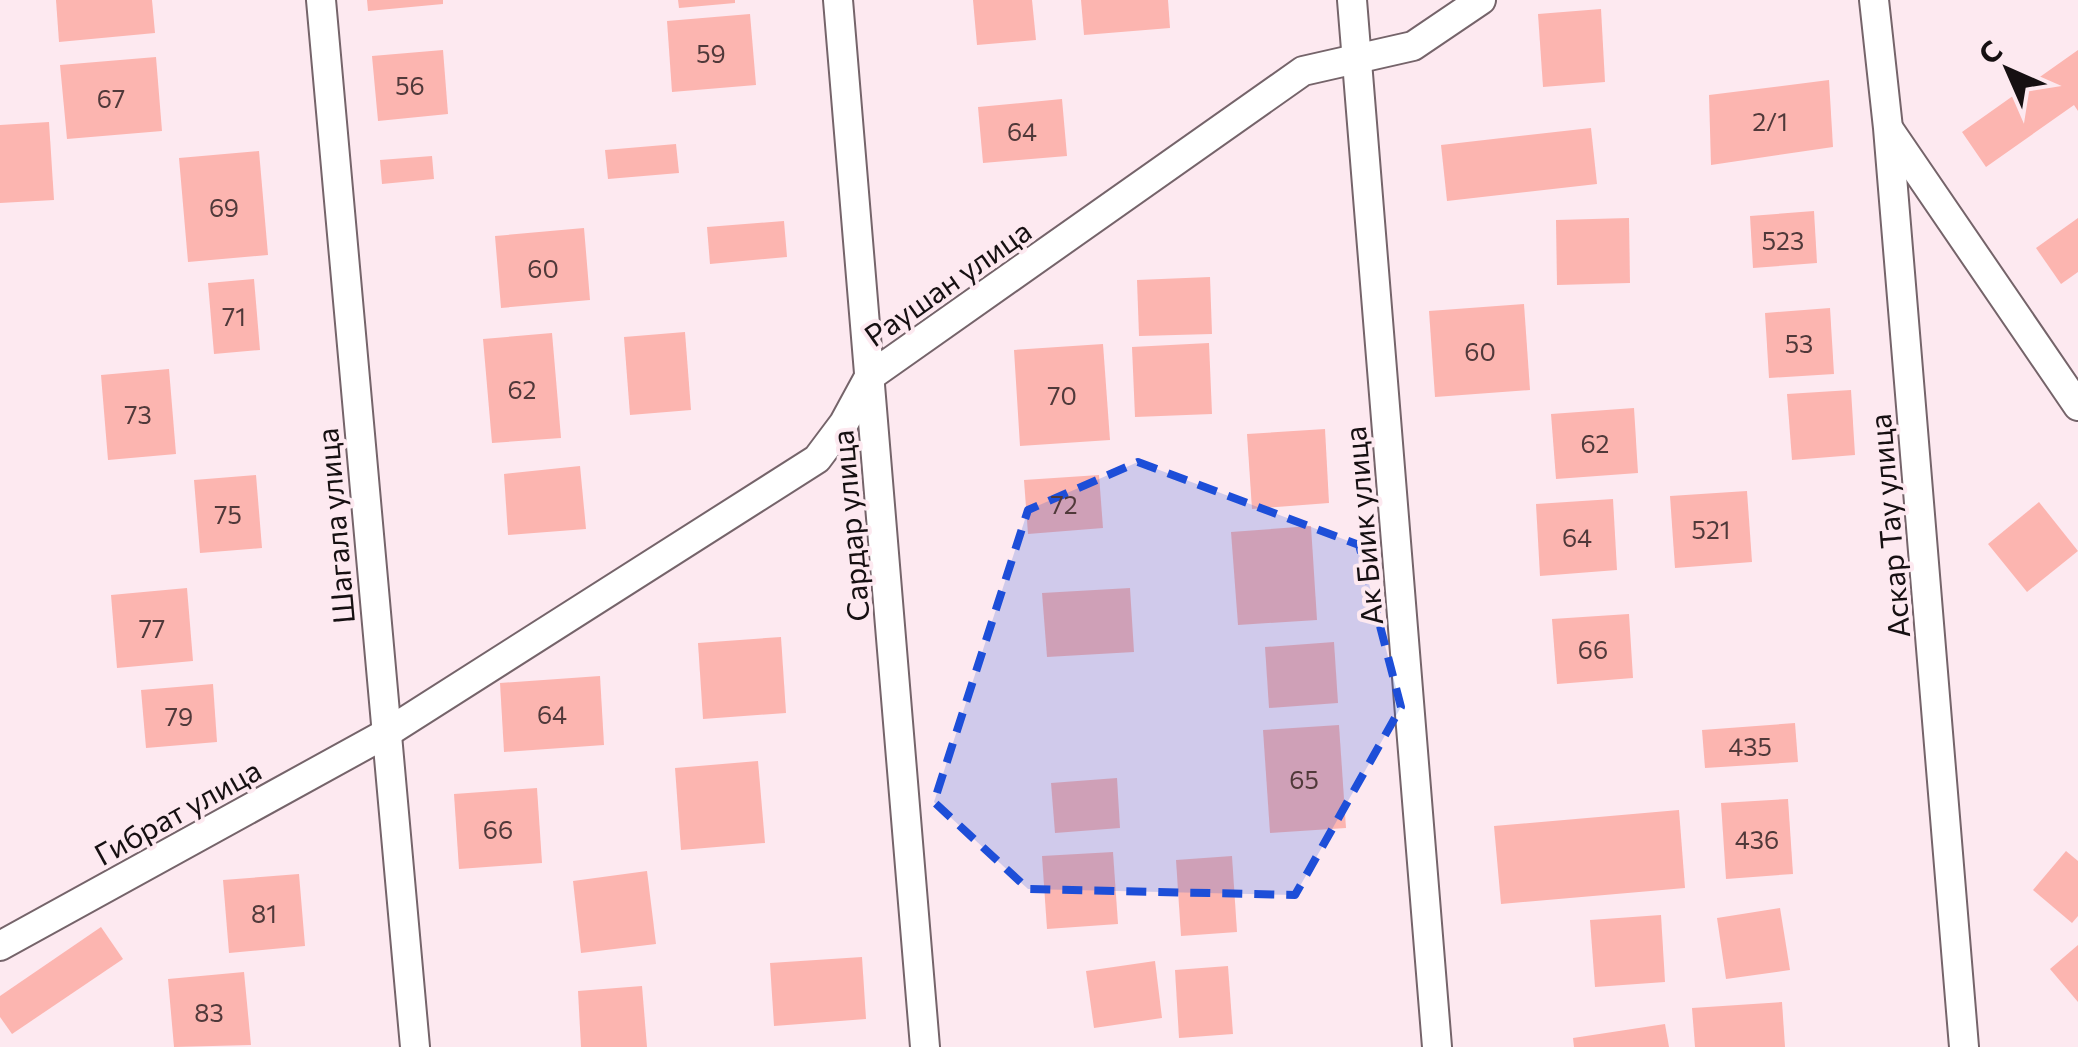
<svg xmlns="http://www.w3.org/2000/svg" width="2078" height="1047" font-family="Commissioner,sans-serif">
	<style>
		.building { fill: #fcb5b0 }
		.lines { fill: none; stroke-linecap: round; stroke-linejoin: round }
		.minor-casing { stroke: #75646a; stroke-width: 32 }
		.minor { stroke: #fff; stroke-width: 28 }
		.marked { fill: #1d4ed8; fill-opacity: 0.2; stroke: #1d4ed8; stroke-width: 8; stroke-dasharray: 20 12; stroke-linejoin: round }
		.labels { text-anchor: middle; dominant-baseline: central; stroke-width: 8; stroke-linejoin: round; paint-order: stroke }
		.number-label { font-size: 25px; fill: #50393a }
		.street-label { font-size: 30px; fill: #161012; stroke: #fde9f0 }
	</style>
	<rect width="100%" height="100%" fill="#fde9f0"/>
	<!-- building -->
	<g class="building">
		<polygon points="56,0 152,0 155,33 59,42"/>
		<polygon points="367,0 443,0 443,4 368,11"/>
		<polygon points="678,0 735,0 735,3 679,8"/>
		<polygon points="973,0 1032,0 1036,40 977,45"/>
		<polygon points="1081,0 1168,0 1170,28 1084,35"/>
		<polygon points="1601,9 1605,82 1543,87 1538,14"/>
		<polygon points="750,14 756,85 672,92 667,21"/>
		<polygon points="443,50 448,114 378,121 372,56"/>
		<polygon points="2078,50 2078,111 2074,105 1986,167 1962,132"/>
		<polygon points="156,57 162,131 67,139 60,65"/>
		<polygon points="1829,80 1833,147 1711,165 1709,95"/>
		<polygon points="1062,99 1067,156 983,163 978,107"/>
		<polygon points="49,122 54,200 0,203 0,125"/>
		<polygon points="1591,128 1597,184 1447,201 1441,145"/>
		<polygon points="676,144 679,173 608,179 605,150"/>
		<polygon points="259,151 268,255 188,262 179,158"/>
		<polygon points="432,156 434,179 382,184 380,160"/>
		<polygon points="1814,211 1817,263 1753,268 1750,216"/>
		<polygon points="1629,218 1630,283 1557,285 1556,220"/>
		<polygon points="2078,218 2078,272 2061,284 2036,248"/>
		<polygon points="784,221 787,257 710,264 707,227"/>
		<polygon points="584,228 590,300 501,308 495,236"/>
		<polygon points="1210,277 1212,334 1139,336 1137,280"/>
		<polygon points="254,279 260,350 214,354 208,283"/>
		<polygon points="1524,304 1530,390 1435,397 1429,311"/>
		<polygon points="1830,308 1834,374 1769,378 1765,313"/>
		<polygon points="685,332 691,410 630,415 624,337"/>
		<polygon points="552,333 561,438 492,443 483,339"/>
		<polygon points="1209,343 1212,414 1135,417 1132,347"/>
		<polygon points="1103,344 1110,440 1020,446 1014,350"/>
		<polygon points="169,369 176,454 108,460 101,375"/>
		<polygon points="1851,390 1855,455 1792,460 1787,394"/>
		<polygon points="1634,408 1638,473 1556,479 1551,414"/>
		<polygon points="1325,429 1329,503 1252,509 1247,434"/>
		<polygon points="580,466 586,529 508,535 504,474"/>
		<polygon points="256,475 262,548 200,553 194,480"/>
		<polygon points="1099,475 1103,528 1028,534 1024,480"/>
		<polygon points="1747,491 1752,562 1675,568 1670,496"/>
		<polygon points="1613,499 1617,570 1540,576 1536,504"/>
		<polygon points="2039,502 2078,551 2027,592 1988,544"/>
		<polygon points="1311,526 1317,620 1238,625 1231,532"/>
		<polygon points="187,588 193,661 117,668 111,595"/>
		<polygon points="1130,588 1134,652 1047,657 1042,593"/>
		<polygon points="1629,614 1633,678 1557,684 1552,619"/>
		<polygon points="781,637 786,713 703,719 698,643"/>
		<polygon points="1334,642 1338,703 1269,708 1265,647"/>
		<polygon points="600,676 604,745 504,752 500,683"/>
		<polygon points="213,684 217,742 146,748 141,690"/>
		<polygon points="1795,723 1798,762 1705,768 1702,730"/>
		<polygon points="1339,725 1346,828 1270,833 1263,730"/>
		<polygon points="758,761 765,843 681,850 675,768"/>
		<polygon points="1117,778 1120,828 1055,833 1051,783"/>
		<polygon points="537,788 542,863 459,869 454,794"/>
		<polygon points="1788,799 1793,874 1726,879 1721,803"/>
		<polygon points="1679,810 1685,888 1501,904 1494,826"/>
		<polygon points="2066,851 2078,861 2078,916 2072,923 2033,890"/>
		<polygon points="1113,852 1118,924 1047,929 1042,856"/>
		<polygon points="1232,856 1237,932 1181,936 1176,860"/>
		<polygon points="647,871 656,944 581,953 573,881"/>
		<polygon points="299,874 305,946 229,953 223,880"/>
		<polygon points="1780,908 1790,970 1726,979 1717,918"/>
		<polygon points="1661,915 1665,982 1595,987 1590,920"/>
		<polygon points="101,927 123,959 12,1034 0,1017 0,996"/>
		<polygon points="2078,945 2078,1002 2050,969"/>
		<polygon points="862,957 866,1019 774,1026 770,963"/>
		<polygon points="1155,961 1162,1018 1094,1028 1086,971"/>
		<polygon points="1228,966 1233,1034 1179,1038 1175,970"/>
		<polygon points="244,972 251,1045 174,1047 168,979"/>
		<polygon points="642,986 647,1047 581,1047 578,991"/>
		<polygon points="1782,1002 1785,1047 1695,1047 1692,1008"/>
		<polygon points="1665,1024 1669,1047 1574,1047 1573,1038"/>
	</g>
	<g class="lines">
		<!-- minor casing -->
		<g class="minor-casing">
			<g id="minor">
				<polyline points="321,0 415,1047"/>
				<polyline points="838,0 925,1047"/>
				<polyline points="1352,0 1437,1047"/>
				<polyline points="1874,0 1888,128 1964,1047"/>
				<polyline points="1890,131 2078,406"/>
				<polyline points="0,946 385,734 817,459 844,423 869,377 1303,71 1413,46 1481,0"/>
			</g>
		</g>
		<!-- minor -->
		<use href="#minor" class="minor"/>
	</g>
	<!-- marked area -->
	<path class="marked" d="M1138,462L1359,545L1401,707L1295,895L1028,889L934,802L1028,510Z"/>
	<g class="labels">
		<!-- number labels -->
		<g class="number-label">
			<text x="711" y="53">59</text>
			<text x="410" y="85">56</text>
			<text x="111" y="98">67</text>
			<text x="1770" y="121">2/1</text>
			<text x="1022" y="131">64</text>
			<text x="224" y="207">69</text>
			<text x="1783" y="240">523</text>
			<text x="543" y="268">60</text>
			<text x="234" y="316">71</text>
			<text x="1799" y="343">53</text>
			<text x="1480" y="351">60</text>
			<text x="522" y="389">62</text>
			<text x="1062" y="395">70</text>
			<text x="138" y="414">73</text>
			<text x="1595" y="443">62</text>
			<text x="1064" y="504">72</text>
			<text x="228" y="514">75</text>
			<text x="1711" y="529">521</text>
			<text x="1577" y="537">64</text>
			<text x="152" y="628">77</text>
			<text x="1593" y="649">66</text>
			<text x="552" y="714">64</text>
			<text x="179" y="716">79</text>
			<text x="1750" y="746">435</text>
			<text x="1304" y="779">65</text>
			<text x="498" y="829">66</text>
			<text x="1757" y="839">436</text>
			<text x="264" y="913">81</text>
			<text x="209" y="1012">83</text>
		</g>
		<!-- street labels -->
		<g class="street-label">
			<text transform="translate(947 282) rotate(-35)">Раушан улица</text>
			<text transform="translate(334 526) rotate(-95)">Шагала улица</text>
			<text transform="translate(849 526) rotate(-95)">Сардар улица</text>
			<text transform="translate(1362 526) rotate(-95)">Ак Биик улица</text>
			<text transform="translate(1888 526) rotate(-95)">Аскар Тау улица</text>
			<text transform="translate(177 811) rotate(-29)">Гибрат улица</text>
		</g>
	</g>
	<!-- north arrow -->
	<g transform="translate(2008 70) rotate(315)" stroke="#fde9f0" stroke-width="8" paint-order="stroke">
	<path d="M0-8L18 38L0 25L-18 38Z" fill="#161012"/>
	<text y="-15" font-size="28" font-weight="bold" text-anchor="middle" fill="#161012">С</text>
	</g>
</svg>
